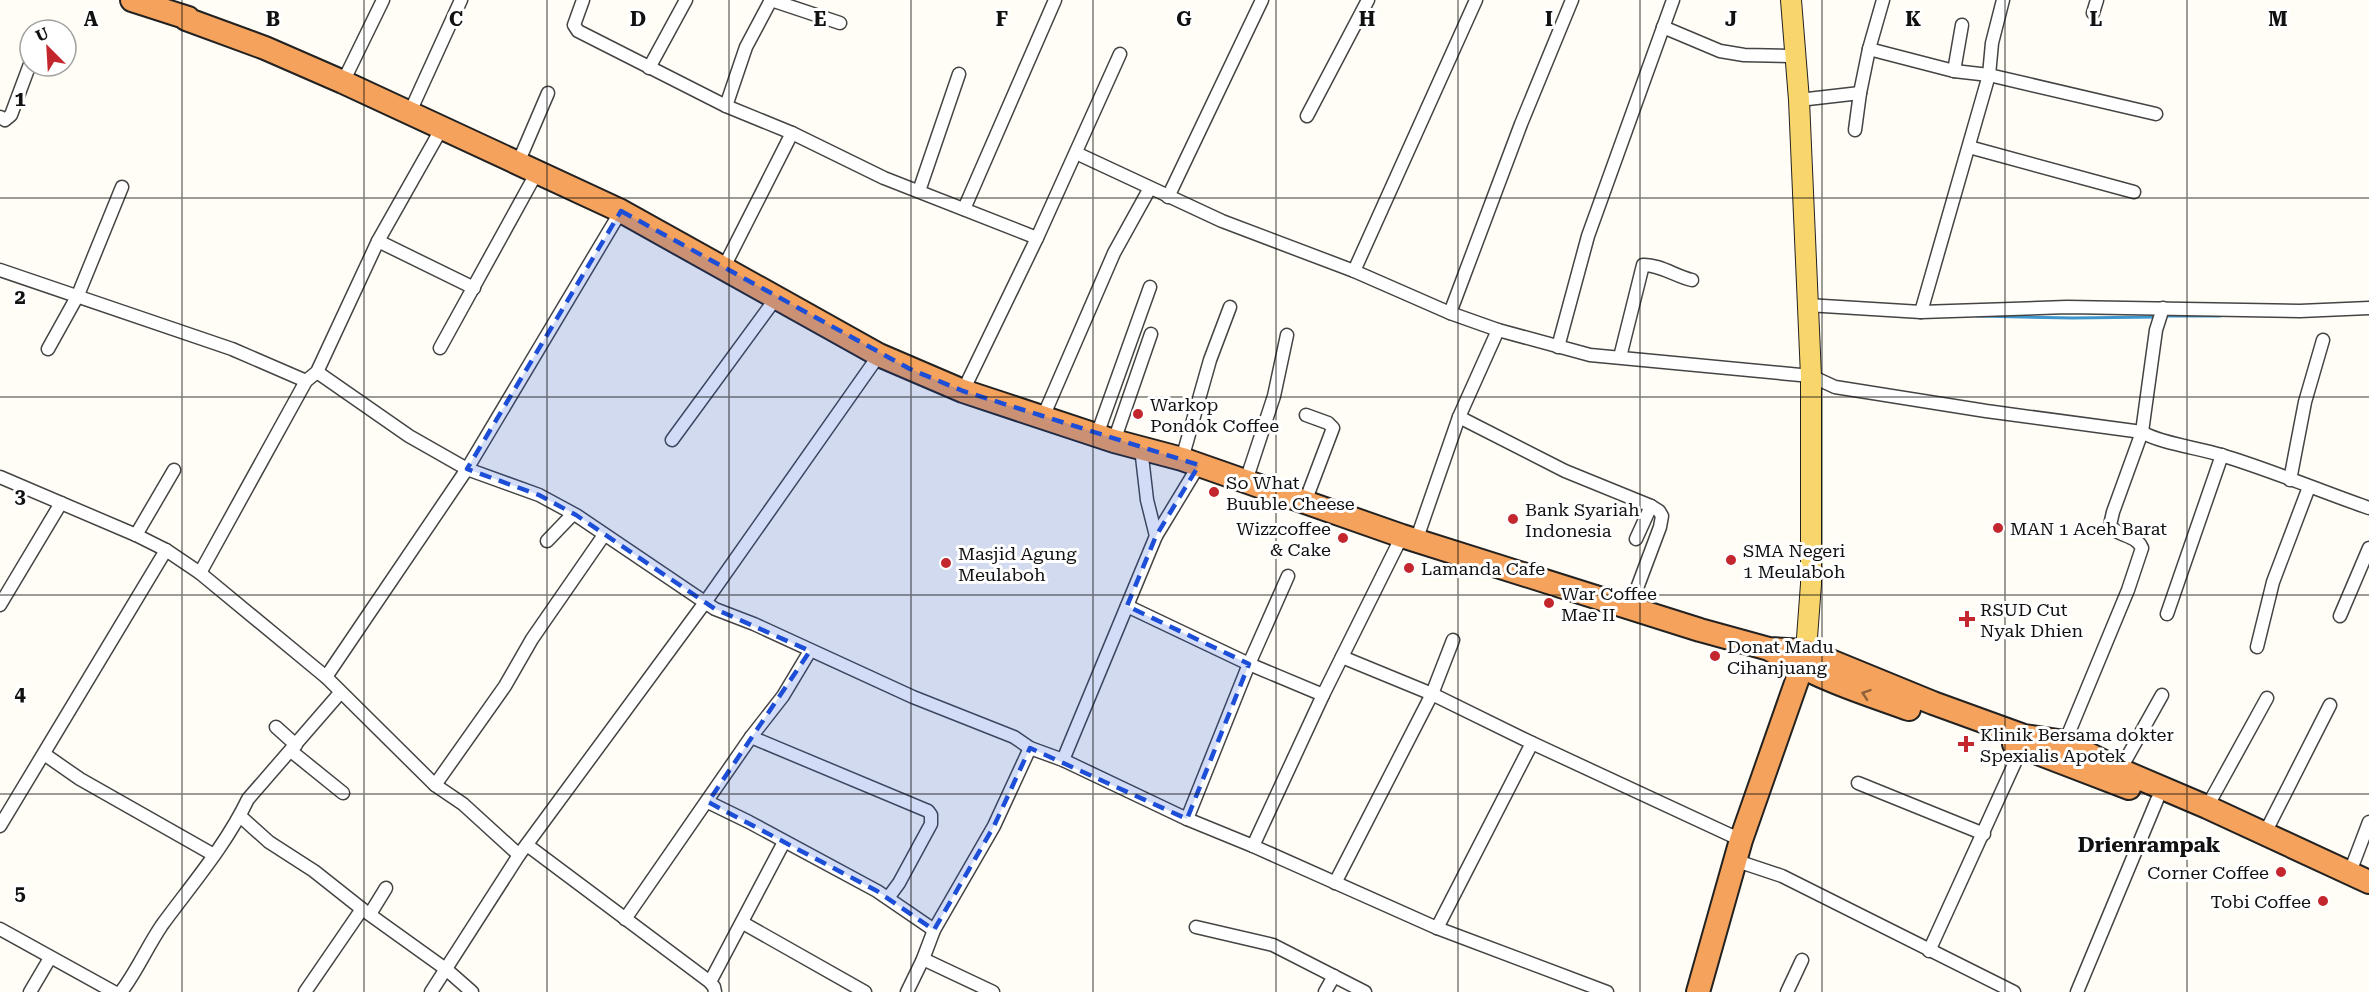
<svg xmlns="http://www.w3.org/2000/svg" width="2369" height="992" font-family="'Roboto Serif',serif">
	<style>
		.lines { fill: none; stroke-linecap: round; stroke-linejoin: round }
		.stream { stroke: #3f96cf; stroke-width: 3 }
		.street-casing { stroke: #444; stroke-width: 15 }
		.primary-casing { stroke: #222; stroke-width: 22 }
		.highway-casing { stroke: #222; stroke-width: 26 }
		.street { stroke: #fff; stroke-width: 12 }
		.primary { stroke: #f9d66b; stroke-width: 20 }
		.highway { stroke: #f5a25d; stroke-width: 22 }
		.oneway { stroke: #8e613b }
		.marked { fill: #1d4ed8; fill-opacity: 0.2; stroke: #1d4ed8; stroke-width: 4.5; stroke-dasharray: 12 8; stroke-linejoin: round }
		.grid { fill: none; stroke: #111; stroke-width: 1.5; stroke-opacity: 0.55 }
		.poi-dot { fill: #c4262e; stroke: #fff; stroke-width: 2 }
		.labels { text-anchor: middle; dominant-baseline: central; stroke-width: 6; stroke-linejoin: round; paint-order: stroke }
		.poi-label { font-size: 18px; fill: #111; stroke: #fff; text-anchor: start }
		.quarter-label { font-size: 21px; font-weight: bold; fill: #111; stroke: #fff }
		.grid-label { font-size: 20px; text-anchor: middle; font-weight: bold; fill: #111; stroke: #fff; stroke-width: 6; stroke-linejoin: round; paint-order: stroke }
	</style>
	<rect width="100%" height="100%" fill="#fffdf5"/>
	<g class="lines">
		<!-- stream -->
		<g class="stream">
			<polyline points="1977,316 2072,318 2157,317"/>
			<polyline points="2163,316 2220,316"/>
		</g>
		<!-- street casing -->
		<g class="street-casing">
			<g id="street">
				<polyline points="583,0 574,25 578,31 726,106 792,133 884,178 1037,238"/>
				<polyline points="771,0 840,23"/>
				<polyline points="1883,0 1869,49 1954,71 1989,75 2156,114"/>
				<polyline points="2093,13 2097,0"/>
				<polyline points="1663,27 1720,51 1744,55 1794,56"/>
				<polyline points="649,68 686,0"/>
				<polyline points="1954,71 1962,25"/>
				<polyline points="343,82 383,0"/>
				<polyline points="1860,93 1869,49"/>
				<polyline points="1799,100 1860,93 1855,130"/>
				<polyline points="726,106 746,47 771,0"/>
				<polyline points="410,112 461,0"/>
				<polyline points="1307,116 1368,0"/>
				<polyline points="0,117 5,120 11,115 30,64"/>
				<polyline points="1969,147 2134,192"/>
				<path d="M1076,153L1222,221L1354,271L1450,313L1498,330L1590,355L1811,376L1835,387L1986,411L2142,432C2159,443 2199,448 2221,455C2271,470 2320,491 2369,508"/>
				<polyline points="518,163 548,93"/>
				<polyline points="919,191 959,74"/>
				<polyline points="1168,197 1262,0"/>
				<polyline points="964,209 1055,0"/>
				<polyline points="378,241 474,288"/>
				<polyline points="723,269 792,133"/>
				<polyline points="0,270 232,349 306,381"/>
				<polyline points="1354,271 1476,0"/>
				<polyline points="1807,305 1921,312 2067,307 2300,311 2369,308"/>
				<polyline points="1921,312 1989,75 1992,43 2003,0"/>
				<polyline points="1450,313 1521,124 1572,0"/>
				<polyline points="1558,347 1588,236 1673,0"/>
				<polyline points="440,348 537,172"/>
				<polyline points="48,349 78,295 122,187"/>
				<path d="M1620,357L1643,265C1659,264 1677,277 1692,280"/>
				<polyline points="317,372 409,436 467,469 539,495 576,515 715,609 754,624 913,697 1014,737 1030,748 1063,760 1187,819 1253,846 1437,928 1607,992"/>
				<polyline points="963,391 1037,238 1120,54"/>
				<polyline points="1043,417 1114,253 1150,188"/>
				<polyline points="1459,417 1565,471 1651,506 1659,511 1662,516 1660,527 1630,607"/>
				<polyline points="1097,435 1150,287"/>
				<polyline points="672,440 776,298"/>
				<polyline points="1114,441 1151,334"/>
				<polyline points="1141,448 1147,500 1156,536"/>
				<polyline points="1182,459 1210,360 1230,307"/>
				<polyline points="0,477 136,535 166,550 200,573 326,677 435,785 463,804 519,855"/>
				<polyline points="2290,480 2305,402 2323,340"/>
				<polyline points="1246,481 1274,396 1287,335"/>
				<polyline points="1305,502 1333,428 1328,423 1306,415"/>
				<polyline points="136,535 174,470"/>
				<polyline points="1636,539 1651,506"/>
				<polyline points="547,541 573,514"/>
				<polyline points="1416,541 1459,417 1498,330"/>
				<polyline points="200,573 306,381 317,372 378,241 443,126"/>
				<polyline points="0,605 61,503"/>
				<polyline points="1127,606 1249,664 1323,695"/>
				<polyline points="2167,614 2222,455"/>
				<polyline points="2340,616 2369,548"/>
				<polyline points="2257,647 2273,582 2309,487"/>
				<polyline points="1342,657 1432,694 1532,743 1741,840"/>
				<polyline points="326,677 467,469 621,211"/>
				<polyline points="276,727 296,745"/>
				<polyline points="751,737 928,811 931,815 931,824 899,883 888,898"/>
				<path d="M2065,742L2128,590L2142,548C2136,534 2117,537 2110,525L2113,512L2142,432L2156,330L2163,308"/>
				<polyline points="291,751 343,793"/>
				<polyline points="44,754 80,779 214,855"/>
				<polyline points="1063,760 1156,536 1199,465"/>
				<polyline points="2120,770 2162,695"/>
				<polyline points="1858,783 1984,834"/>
				<polyline points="435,785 505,686 532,639 604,535"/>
				<polyline points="708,802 749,822 877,891 934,930"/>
				<polyline points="2207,807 2267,698"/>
				<polyline points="240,816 269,842 314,871 362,909 447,970 472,992"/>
				<polyline points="1187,819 1249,664 1288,576"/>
				<polyline points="0,826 166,550"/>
				<polyline points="2265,833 2330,705"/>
				<polyline points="527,845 710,982 714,987 715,992"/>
				<polyline points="1253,846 1323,695 1402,536"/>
				<polyline points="1737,861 1782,876 2014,992"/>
				<polyline points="2350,872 2369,822"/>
				<polyline points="1335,883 1432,694 1453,640"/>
				<polyline points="370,914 386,888"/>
				<polyline points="625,919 751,737 783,696 810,651"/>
				<polyline points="743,923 865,992"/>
				<polyline points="1196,927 1273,945 1365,992"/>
				<polyline points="1437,928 1532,743"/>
				<polyline points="0,929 114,992"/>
				<polyline points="1929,951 2022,747"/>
				<polyline points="923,959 993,992"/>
				<polyline points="710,982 784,842"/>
				<polyline points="30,992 50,958"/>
				<path d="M121,992C137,971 147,947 162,925C192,884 226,845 248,799L340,693"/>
				<polyline points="305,992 362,909"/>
				<polyline points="431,992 519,855 706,601 879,355"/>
				<polyline points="907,992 923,959 934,930 994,826 1030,748"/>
				<polyline points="1325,992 1334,976"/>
				<polyline points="1787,992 1802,960"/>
				<polyline points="2077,992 2157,800"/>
			</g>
		</g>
		<!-- primary casing -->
		<g class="primary-casing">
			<polyline id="primary" points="1791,0 1799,100 1811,376 1811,584 1806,651 1802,665"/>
		</g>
		<!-- highway casing -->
		<g class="highway-casing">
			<g id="highway">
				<polyline points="132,0 188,18 186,19 265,48 343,82 621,211 879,355 963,391 1114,441 1182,459 1402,536 1700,630 1769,649 1806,651 1933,703 2024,736 2065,742 2120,770 2207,807 2369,882"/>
				<path d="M1771,650C1815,677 1860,692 1909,709"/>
				<polyline points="2014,744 2129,788"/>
				<polyline points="1698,992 1741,840 1801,669"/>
			</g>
		</g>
		<!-- street -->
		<use href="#street" class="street"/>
		<!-- primary -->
		<use href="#primary" class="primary"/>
		<!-- highway -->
		<use href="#highway" class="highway"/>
	</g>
	<!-- one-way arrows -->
	<defs><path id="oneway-chevron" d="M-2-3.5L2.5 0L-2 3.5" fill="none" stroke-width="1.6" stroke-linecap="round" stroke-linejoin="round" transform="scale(1.5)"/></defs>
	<use class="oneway" href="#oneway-chevron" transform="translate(1866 694) rotate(-161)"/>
	<!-- marked area -->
	<path class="marked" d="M621,211L910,369L963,391L1199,465L1156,536L1127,606L1249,664L1187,819L1030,748L994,826L934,930L877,891L708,802L810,651L715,609L576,515L539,495L467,469Z"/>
	<!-- grid -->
	<path class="grid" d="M182,0V992M364,0V992M547,0V992M729,0V992M911,0V992M1093,0V992M1276,0V992M1458,0V992M1640,0V992M1822,0V992M2005,0V992M2187,0V992M0,198H2369M0,397H2369M0,595H2369M0,794H2369"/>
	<!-- markers -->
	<g class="poi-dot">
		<circle cx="1138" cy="414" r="6"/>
		<circle cx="1214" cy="492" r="6"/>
		<circle cx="1513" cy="519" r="6"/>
		<circle cx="1998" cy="528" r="6"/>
		<circle cx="1343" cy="538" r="6"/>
		<circle cx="1731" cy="560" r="6"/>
		<circle cx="946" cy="563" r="6"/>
		<circle cx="1409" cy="568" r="6"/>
		<circle cx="1549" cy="603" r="6"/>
		<path d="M1964 610h6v6h6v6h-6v6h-6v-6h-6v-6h6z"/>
		<circle cx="1715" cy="656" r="6"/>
		<path d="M1963 735h6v6h6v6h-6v6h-6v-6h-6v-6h6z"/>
		<circle cx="2281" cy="872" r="6"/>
		<circle cx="2323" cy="901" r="6"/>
	</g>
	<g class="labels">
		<!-- poi labels -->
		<g class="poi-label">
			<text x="1150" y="404">Warkop<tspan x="1150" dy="21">Pondok Coffee</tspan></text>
			<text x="1226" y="482">So What<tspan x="1226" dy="21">Buuble Cheese</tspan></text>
			<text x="1525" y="509">Bank Syariah<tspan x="1525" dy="21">Indonesia</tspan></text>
			<text x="1331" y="528" text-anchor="end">Wizzcoffee<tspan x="1331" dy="21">&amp; Cake</tspan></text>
			<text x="2010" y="528">MAN 1 Aceh Barat</text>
			<text x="1743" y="550">SMA Negeri<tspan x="1743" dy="21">1 Meulaboh</tspan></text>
			<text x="958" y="553">Masjid Agung<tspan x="958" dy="21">Meulaboh</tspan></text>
			<text x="1421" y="568">Lamanda Cafe</text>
			<text x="1561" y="593">War Coffee<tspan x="1561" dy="21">Mae II</tspan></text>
			<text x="1980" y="609">RSUD Cut<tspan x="1980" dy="21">Nyak Dhien</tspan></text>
			<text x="1727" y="646">Donat Madu<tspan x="1727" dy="21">Cihanjuang</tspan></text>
			<text x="1980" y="734">Klinik Bersama dokter<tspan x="1980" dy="21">Spexialis Apotek</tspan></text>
			<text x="2269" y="872" text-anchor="end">Corner Coffee</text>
			<text x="2311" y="901" text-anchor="end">Tobi Coffee</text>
		</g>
		<!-- quarter labels -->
		<g class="quarter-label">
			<text x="2149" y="845">Drienrampak</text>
		</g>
	</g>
	<g class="grid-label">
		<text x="91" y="26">A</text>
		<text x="273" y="26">B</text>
		<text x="456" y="26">C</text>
		<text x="638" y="26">D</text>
		<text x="820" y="26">E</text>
		<text x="1002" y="26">F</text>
		<text x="1184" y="26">G</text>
		<text x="1367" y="26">H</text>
		<text x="1549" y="26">I</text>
		<text x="1731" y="26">J</text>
		<text x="1913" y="26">K</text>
		<text x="2096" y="26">L</text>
		<text x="2278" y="26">M</text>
		<text x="20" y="106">1</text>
		<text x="20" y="304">2</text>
		<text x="20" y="503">3</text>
		<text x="20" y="701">4</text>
		<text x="20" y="900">5</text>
	</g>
	<!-- north arrow -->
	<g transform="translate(48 48) rotate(336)"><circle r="28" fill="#ffffff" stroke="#a0a0a0" stroke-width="1.5"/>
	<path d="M0-4.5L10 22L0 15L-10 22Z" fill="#c4262e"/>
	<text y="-9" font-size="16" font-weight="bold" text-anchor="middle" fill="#111111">U</text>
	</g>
</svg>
